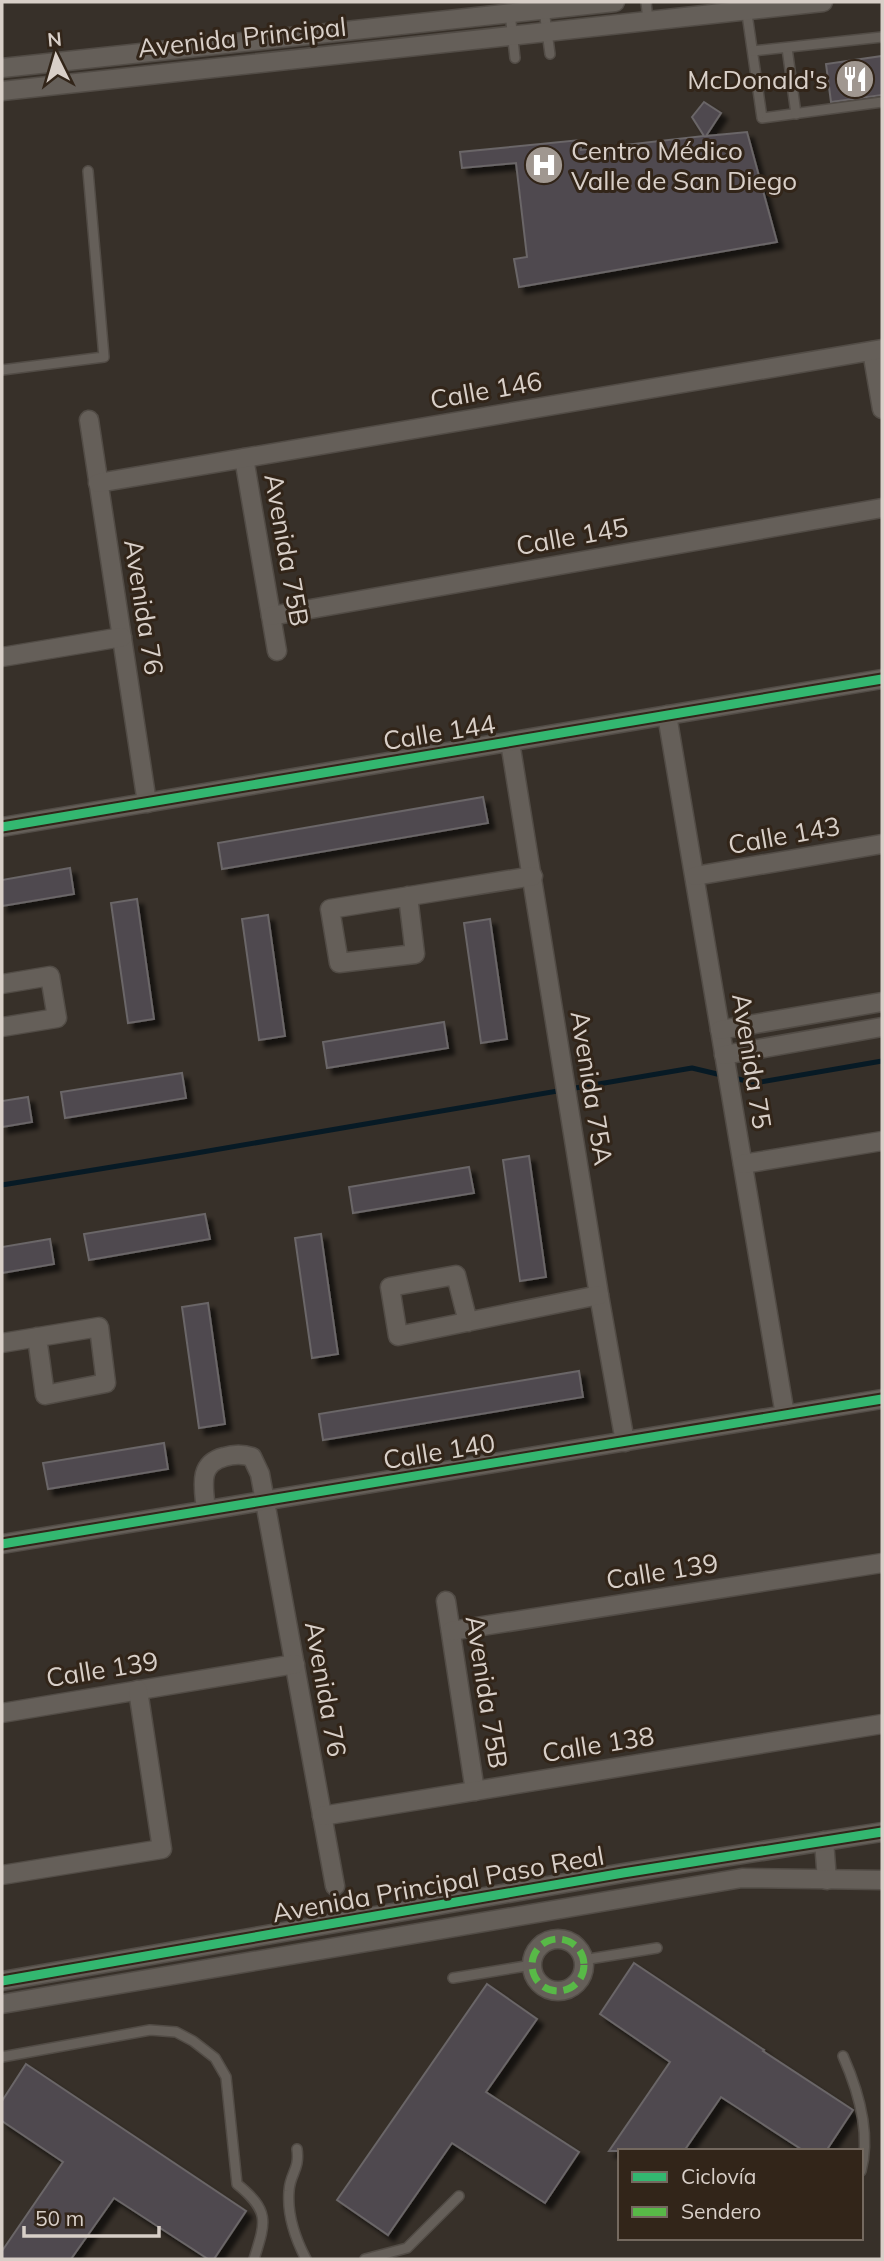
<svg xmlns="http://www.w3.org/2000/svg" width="884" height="2261" font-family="Mulish,sans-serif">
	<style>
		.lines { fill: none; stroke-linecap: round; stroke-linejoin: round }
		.stream { stroke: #071a25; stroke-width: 5 }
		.building { fill: #504950; stroke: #6a6667; stroke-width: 2; filter: url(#shadow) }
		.service-casing { stroke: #524c46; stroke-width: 12 }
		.minor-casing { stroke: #524c46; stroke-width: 21 }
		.service { stroke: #655f59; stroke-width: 9 }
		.minor { stroke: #655f59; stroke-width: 18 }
		.quiet { stroke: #58b947; stroke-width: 7; stroke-dasharray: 14 7; stroke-linecap: butt }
		.cycleway-casing { stroke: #322519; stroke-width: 13 }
		.cycleway { stroke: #33b770; stroke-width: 9 }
		.labels { text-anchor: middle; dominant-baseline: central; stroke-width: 6; stroke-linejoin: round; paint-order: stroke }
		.street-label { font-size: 26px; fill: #d8cfc8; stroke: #322519 }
		.poi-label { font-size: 26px; fill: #d8cfc8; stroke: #322519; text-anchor: end }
	</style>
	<defs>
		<filter id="shadow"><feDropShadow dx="6" dy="6" stdDeviation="2" flood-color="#0009"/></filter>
	</defs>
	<rect width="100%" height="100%" fill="#373029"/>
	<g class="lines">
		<!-- stream -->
		<polyline class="stream" points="2,1185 185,1155 692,1068 755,1083 882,1061"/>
	</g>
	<!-- building -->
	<g class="building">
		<polygon points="882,56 882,95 831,102 826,64"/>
		<polygon points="704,102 721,113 706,136 747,132 777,242 519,287 514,259 527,257 516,163 462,168 460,152 580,140 581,150 704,136 692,117"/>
		<polygon points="483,797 488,823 222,869 218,843"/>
		<polygon points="70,868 74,894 2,906 2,880"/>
		<polygon points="137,899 154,1019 128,1023 111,903"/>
		<polygon points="268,915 285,1036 259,1040 242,919"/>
		<polygon points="490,919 507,1039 481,1043 464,923"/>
		<polygon points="444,1022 448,1048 327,1068 323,1042"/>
		<polygon points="182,1073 186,1098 65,1118 61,1092"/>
		<polygon points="28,1097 32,1122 2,1127 2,1101"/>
		<polygon points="529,1156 546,1277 520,1281 503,1160"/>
		<polygon points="469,1167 474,1193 353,1213 349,1187"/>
		<polygon points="205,1214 210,1239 89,1260 84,1234"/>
		<polygon points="321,1234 338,1354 312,1358 295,1238"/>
		<polygon points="50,1239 54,1264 2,1273 2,1247"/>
		<polygon points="208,1303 225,1424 199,1428 182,1307"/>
		<polygon points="579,1371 583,1397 323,1440 319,1414"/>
		<polygon points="164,1443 168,1469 48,1489 43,1463"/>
		<polygon points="634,1963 764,2050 763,2051 853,2110 826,2151 804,2151 721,2097 684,2151 609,2151 670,2062 600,2014"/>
		<polygon points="487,1984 537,2019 486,2092 579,2152 545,2203 452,2143 388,2235 337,2200"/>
		<polygon points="26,2064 246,2211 214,2259 208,2259 114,2198 71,2259 2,2259 2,2251 63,2162 2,2121 2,2101"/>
	</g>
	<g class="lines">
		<!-- service casing -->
		<g class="service-casing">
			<g id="service">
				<polyline points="646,2 648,20"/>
				<polyline points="746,7 762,118 882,102"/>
				<polyline points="544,10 550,54"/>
				<polyline points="510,13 515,58"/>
				<polyline points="787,48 796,114"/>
				<polyline points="753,51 882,37"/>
				<polyline points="2,370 104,357 88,171"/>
				<polyline points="583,1960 657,1948"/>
				<polyline points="453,1978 532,1965"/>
				<path d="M843,2056C858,2090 871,2134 861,2171"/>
				<path d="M2,2057L150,2030L176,2032L193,2041L215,2058L226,2077L237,2184C270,2211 266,2221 254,2259"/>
				<path d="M297,2149C300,2170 290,2173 289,2191C287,2215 295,2238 306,2259"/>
				<polyline points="365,2259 407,2248 459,2196"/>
			</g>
		</g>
		<!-- minor casing -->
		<g class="minor-casing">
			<g id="minor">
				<polyline points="2,68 615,2"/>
				<polyline points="2,91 823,2"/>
				<polyline points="872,351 882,409"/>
				<polyline points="89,420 147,803"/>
				<polyline points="244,458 277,651"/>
				<polyline points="98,483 882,349"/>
				<polyline points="271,616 882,508"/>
				<polyline points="2,657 122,637"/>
				<polyline points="667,715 785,1415"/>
				<polyline points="510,742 599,1295 625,1442"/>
				<polyline points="2,827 882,679"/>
				<polyline points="695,876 882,844"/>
				<path d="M408,896L415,954L339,963L330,909C398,898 465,887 533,876"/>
				<polyline points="2,984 50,976 57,1018 2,1027"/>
				<polyline points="720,1030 882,1002"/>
				<polyline points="724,1055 882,1027"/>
				<polyline points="743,1164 882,1141"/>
				<polyline points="468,1322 456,1275 390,1287 398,1336 599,1295"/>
				<polyline points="2,1343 99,1327 106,1383 45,1395 37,1337"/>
				<path d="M206,1510C204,1488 197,1464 224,1457C234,1454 243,1454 252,1457L260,1474L335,1886"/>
				<polyline points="2,1544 882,1399"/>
				<polyline points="446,1601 475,1791"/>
				<polyline points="451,1631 882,1563"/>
				<polyline points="2,1713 295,1664"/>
				<polyline points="322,1816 882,1724"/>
				<polyline points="824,1841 827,1880"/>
				<polyline points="2,1875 162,1849 138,1690"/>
				<circle cx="558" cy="1965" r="26"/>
				<polyline points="2,1981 623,1873 882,1832"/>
				<polyline points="2,2004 742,1878 882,1880"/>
			</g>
		</g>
		<!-- service -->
		<use href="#service" class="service"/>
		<!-- minor -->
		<use href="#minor" class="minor"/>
		<!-- quiet -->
		<circle class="quiet" cx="558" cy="1965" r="26"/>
		<!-- cycleway casing -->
		<g class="cycleway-casing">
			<g id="cycleway">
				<polyline points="2,827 882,679"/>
				<polyline points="2,1544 882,1399"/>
				<polyline points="2,1981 623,1873 882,1832"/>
			</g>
		</g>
		<!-- cycleway -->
		<use href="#cycleway" class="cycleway"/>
	</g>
	<!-- icons -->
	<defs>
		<g id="restaurant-disc" transform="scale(2.0125)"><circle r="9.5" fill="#a09790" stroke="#322519"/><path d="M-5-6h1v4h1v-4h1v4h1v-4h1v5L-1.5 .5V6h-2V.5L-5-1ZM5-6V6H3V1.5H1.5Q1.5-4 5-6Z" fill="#fff"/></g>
		<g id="hospital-disc" transform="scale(2.0125)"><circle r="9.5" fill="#a09790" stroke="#322519"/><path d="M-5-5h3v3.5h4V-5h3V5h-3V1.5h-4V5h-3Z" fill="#fff"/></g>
	</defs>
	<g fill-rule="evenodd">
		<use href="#restaurant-disc" x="855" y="79"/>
		<use href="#hospital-disc" x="544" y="165"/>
	</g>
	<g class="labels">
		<!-- street labels -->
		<g class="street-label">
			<text transform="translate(242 37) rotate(-6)">Avenida Principal</text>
			<text transform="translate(486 390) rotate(-10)">Calle 146</text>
			<text transform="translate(572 536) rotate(-10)">Calle 145</text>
			<text transform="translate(287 550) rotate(80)">Avenida 75B</text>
			<text transform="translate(144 607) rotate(81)">Avenida 76</text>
			<text transform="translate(439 732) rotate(-9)">Calle 144</text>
			<text transform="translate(784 835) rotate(-10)">Calle 143</text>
			<text transform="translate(752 1061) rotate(81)">Avenida 75</text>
			<text transform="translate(592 1088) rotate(81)">Avenida 75A</text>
			<text transform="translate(439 1451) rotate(-9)">Calle 140</text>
			<text transform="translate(662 1571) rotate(-9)">Calle 139</text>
			<text transform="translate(102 1669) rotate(-9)">Calle 139</text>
			<text transform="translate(326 1689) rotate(80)">Avenida 76</text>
			<text transform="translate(487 1692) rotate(81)">Avenida 75B</text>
			<text transform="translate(598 1744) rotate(-9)">Calle 138</text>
			<text transform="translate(438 1884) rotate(-10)">Avenida Principal Paso Real</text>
		</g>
		<!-- poi labels -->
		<g class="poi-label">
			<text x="828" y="79">McDonald's</text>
			<text x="571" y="150" text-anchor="start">Centro Médico<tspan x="571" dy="30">Valle de San Diego</tspan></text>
		</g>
	</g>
	<!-- border -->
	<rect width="884" height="2261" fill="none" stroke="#d8cfc8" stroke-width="7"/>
	<!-- legend -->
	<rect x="618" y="2149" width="245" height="91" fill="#322519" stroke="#74695f" stroke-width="2"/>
	<rect x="632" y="2172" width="35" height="10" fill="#33b770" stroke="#74695f" stroke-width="2"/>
	<text x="681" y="2184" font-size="21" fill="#d8cfc8">Ciclovía</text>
	<rect x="632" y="2207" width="35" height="10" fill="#58b947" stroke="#74695f" stroke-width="2"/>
	<text x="681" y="2219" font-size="21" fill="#d8cfc8">Sendero</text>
	<!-- north arrow -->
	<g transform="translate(56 56) rotate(355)" stroke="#322519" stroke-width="5" paint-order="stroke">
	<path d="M0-5L12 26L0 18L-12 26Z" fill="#d8cfc8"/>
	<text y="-10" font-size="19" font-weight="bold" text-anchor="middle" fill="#d8cfc8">N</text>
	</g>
	<!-- scale -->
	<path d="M24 2226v10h135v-10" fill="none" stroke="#d8cfc8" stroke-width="3.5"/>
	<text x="35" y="2226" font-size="21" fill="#d8cfc8" stroke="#322519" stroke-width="5" paint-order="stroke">50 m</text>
</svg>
